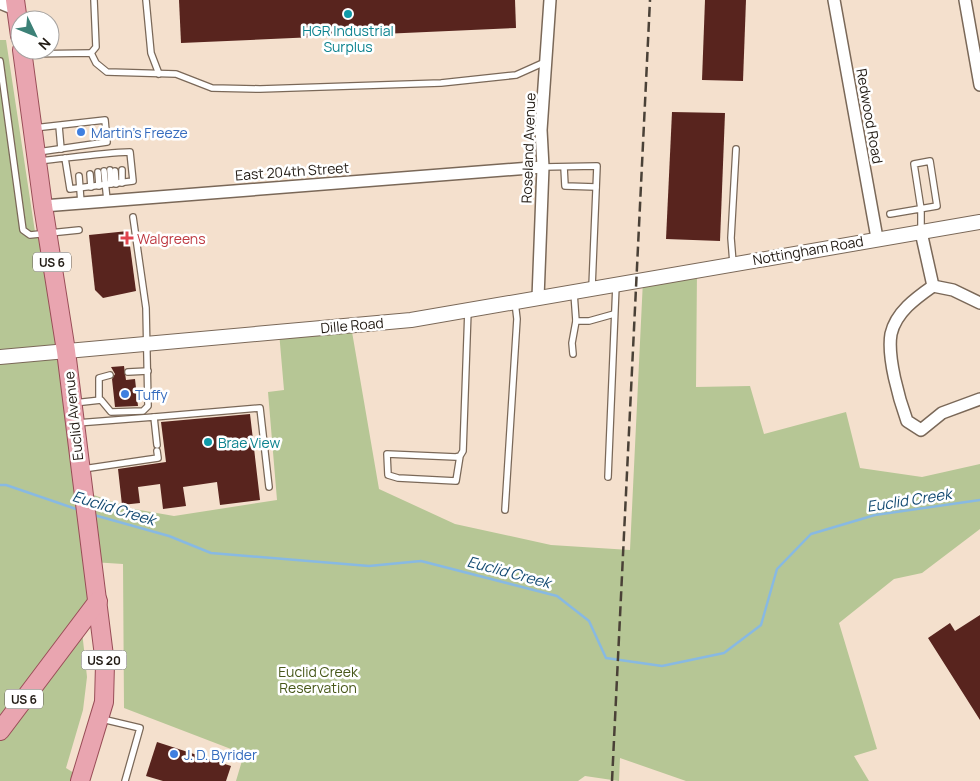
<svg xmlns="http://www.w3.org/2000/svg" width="980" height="781" font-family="Manrope,sans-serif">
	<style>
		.green { fill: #b6c695 }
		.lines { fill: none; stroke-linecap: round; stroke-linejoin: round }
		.stream { stroke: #88b9e2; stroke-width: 2.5 }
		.building { fill: #58241e }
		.service-casing { stroke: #7a6858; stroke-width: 8 }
		.minor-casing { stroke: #7a6858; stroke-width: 14 }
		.tertiary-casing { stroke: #7a6858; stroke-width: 16 }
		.primary-casing { stroke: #994d57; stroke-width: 20 }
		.service { stroke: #fff; stroke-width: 5.5 }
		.minor { stroke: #fff; stroke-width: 11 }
		.tertiary { stroke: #fff; stroke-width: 14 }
		.primary { stroke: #e9a5b0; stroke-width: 18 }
		.rail { stroke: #4a4137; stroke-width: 2.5; stroke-dasharray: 10 5; stroke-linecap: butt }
		.culture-dot { fill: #0f9aa8; stroke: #fff; stroke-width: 2 }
		.shop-dot { fill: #3f7fe0; stroke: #fff; stroke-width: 2 }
		.health-dot { fill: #e0444e; stroke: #fff; stroke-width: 2 }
		.labels { text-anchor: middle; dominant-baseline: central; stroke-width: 5; stroke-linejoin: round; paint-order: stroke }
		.shield { fill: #fff; stroke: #645f5a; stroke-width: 1 }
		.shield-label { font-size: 12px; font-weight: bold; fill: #211a13 }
		.culture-label { font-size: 14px; fill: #0d838f; stroke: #fff }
		.street-label { font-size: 14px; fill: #211a13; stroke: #fff }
		.shop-label { font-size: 14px; fill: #366cbe; stroke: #fff; text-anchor: start }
		.health-label { font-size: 14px; fill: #be3a42; stroke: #fff; text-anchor: start }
		.park-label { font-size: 14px; fill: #48581a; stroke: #fff }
		.water-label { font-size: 15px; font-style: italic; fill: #134a72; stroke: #fff }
	</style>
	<rect width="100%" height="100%" fill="#f4e0cd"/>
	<!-- green -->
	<polygon class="green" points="0,40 6,40 35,232 47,232 82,491 134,509 174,516 277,500 268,392 284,390 279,332 351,326 379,489 455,524 551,545 630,550 643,280 697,270 696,387 750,386 764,434 846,412 860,468 922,477 980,464 980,529 922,573 894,579 839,623 877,749 854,756 869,781 686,781 620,758 619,781 585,776 578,781 236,781 244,754 124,708 123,564 92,562 98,601 81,622 87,677 83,710 66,768 82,778 81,781 0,781"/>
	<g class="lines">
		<!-- stream -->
		<g class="stream">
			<polyline points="0,485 6,485 79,510"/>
			<polyline points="94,515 169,536 211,553 369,566 421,561 557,596 589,621 606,658 662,666 724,653 761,625 777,569 811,534 875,515 980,500"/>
		</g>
	</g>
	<!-- building -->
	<g class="building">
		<polygon points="179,0 515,0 516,28 181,43"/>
		<polygon points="705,0 746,0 743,81 702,80"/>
		<polygon points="672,112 725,113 720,241 666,239"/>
		<polygon points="128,231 136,291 103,298 95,290 89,235"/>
		<polygon points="124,366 126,380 135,379 138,406 115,407 112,379 115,374 111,367"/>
		<polygon points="250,414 260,500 220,505 217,482 183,487 186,506 163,509 160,484 138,487 140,503 122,505 118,469 166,462 161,422"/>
		<polygon points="980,615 980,720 928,638 950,623 955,631"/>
		<polygon points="157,742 231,766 226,781 163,781 146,776"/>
	</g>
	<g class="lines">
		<!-- service casing -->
		<g class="service-casing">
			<g id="service">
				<polyline points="146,0 151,53 159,74"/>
				<polyline points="91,53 96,47 94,0"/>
				<polyline points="25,54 91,53 96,63 107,72 176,74 212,88 260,89 441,83 516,75 545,62"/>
				<polyline points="0,61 23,230 30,235 79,230"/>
				<polyline points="59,126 61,149"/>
				<polyline points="34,128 105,120 107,142 38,152"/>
				<path d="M39,161C69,158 100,153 130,152L133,181L70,189L65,158"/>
				<polyline points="543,167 597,166 592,287"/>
				<polyline points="564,167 565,186 596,187"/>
				<polyline points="110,170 111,184"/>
				<polyline points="122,170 122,183"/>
				<polyline points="104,171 107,200"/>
				<polyline points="115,171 116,184"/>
				<polyline points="98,172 99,186"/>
				<polyline points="90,174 91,187"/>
				<polyline points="79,176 81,203"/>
				<polyline points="890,214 937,206 930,161 914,164 921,209 921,232"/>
				<polyline points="733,263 731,238 736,149"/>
				<polyline points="574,293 576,321 589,321 614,314"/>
				<polyline points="573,354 572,343 576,321"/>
				<polyline points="128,372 148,371"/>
				<polyline points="99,400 99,378 110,375"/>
				<polyline points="74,403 101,400 111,412 143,411 148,406 146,308 133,217"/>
				<polyline points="154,417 260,408 269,487"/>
				<polyline points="77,423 154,417 157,445"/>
				<polyline points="460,456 456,481 398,478 388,475 387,454 456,457 460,456 463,451 468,310"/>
				<polyline points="83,469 158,458 157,451"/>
				<polyline points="608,477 616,285"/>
				<polyline points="505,510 517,319 515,302"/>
				<polyline points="102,719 140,728 125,781"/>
			</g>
		</g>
		<!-- minor casing -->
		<g class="minor-casing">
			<g id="minor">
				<polyline points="834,0 877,238"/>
				<polyline points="965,0 980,85"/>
				<polyline points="0,3 17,10"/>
				<polyline points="43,206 543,167"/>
				<path d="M921,232L933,286C916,298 896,312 891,334C887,357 899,399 907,421L921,430L942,413L980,399"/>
				<polyline points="933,286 953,290 980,303"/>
				<polyline points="538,298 543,167 541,130 550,0"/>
			</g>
		</g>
		<!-- tertiary casing -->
		<g class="tertiary-casing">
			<polyline id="tertiary" points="0,357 411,320 980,222"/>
		</g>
		<!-- primary casing -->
		<g class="primary-casing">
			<g id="primary">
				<polyline points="15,0 20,36"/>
				<polyline points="22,50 43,206 66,351 105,664 104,702 80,781"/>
				<polyline points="0,731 98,601"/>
			</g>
		</g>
		<!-- service -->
		<use href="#service" class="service"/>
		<!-- minor -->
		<use href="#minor" class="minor"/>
		<!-- tertiary -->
		<use href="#tertiary" class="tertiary"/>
		<!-- primary -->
		<use href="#primary" class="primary"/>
		<!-- rail -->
		<polyline class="rail" points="612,781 650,0"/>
	</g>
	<!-- markers -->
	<g class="culture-dot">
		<circle cx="348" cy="14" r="5"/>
		<circle cx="208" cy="442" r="5"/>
	</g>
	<g class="shop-dot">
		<circle cx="81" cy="132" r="5"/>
		<circle cx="125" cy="394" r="5"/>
		<circle cx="174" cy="754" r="5"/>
	</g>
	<path class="health-dot" d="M124.5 230.5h5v5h5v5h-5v5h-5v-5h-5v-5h5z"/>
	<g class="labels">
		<!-- shield labels -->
		<g class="shield">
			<rect x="33" y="252.5" width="38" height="19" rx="4"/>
			<rect x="81.5" y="650.5" width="45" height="19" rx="4"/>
			<rect x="5" y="689.5" width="38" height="19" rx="4"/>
		</g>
		<g class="shield-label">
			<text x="52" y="262">US 6</text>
			<text x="104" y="660">US 20</text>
			<text x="24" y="699">US 6</text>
		</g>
		<!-- culture labels -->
		<g class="culture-label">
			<text x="348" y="30">HGR Industrial<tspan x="348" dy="16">Surplus</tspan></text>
			<text x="218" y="442" text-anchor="start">Brae View</text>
		</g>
		<!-- street labels -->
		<g class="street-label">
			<text transform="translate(870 116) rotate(80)">Redwood Road</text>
			<text transform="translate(528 148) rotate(-88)">Roseland Avenue</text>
			<text transform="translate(292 171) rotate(-4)">East 204th Street</text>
			<text transform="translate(808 250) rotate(-10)">Nottingham Road</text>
			<text transform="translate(352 325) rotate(-5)">Dille Road</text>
			<text transform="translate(73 416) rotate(-96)">Euclid Avenue</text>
		</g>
		<!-- shop labels -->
		<g class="shop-label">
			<text x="91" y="132">Martin's Freeze</text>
			<text x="135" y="394">Tuffy</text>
			<text x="184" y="754">J. D. Byrider</text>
		</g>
		<!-- health labels -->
		<g class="health-label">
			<text x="137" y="238">Walgreens</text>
		</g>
		<!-- park labels -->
		<g class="park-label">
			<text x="318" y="671">Euclid Creek<tspan x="318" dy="16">Reservation</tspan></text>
		</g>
		<!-- water labels -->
		<g class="water-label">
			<text transform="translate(909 500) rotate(-9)">Euclid Creek</text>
			<text transform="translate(114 508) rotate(17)">Euclid Creek</text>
			<text transform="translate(509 572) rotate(15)">Euclid Creek</text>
		</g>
	</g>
	<!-- north arrow -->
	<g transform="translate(35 35) rotate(133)"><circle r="24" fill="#ffffff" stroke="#a6a3a1"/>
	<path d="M0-4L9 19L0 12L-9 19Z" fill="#3c8177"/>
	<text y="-8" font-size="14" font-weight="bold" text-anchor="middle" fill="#211a13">N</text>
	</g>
</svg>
